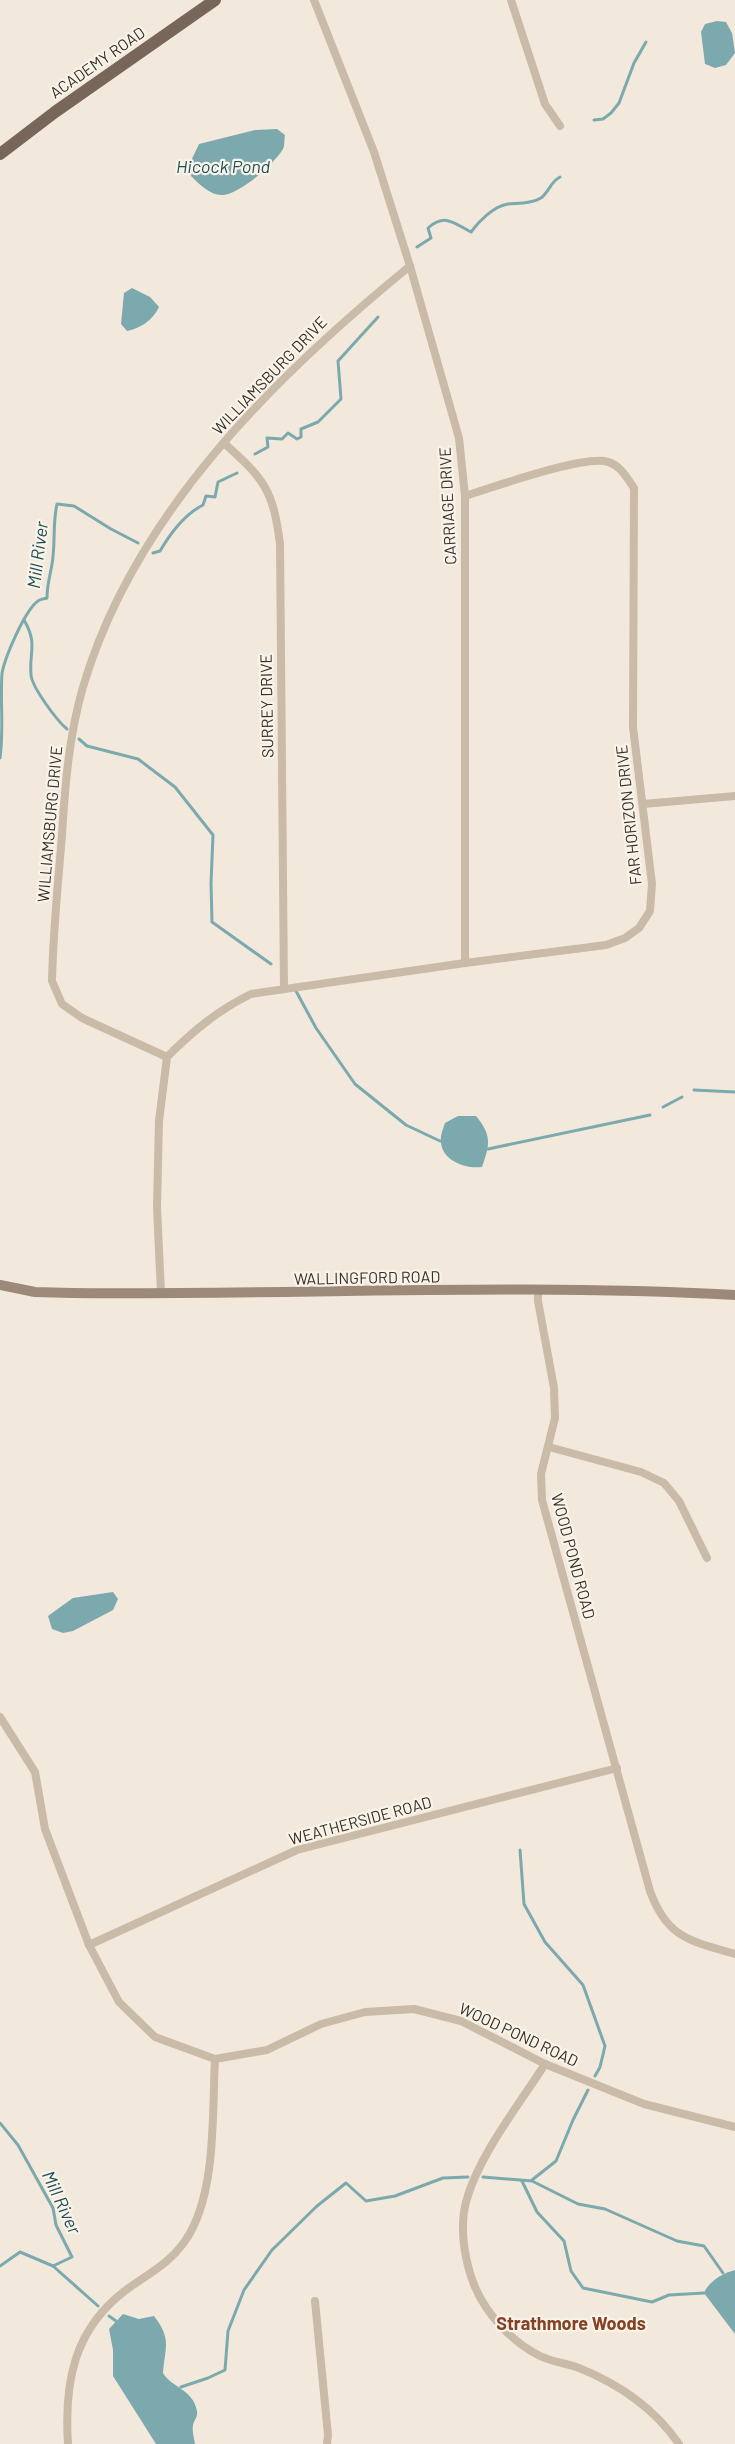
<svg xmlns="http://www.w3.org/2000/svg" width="735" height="2444" font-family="Barlow,sans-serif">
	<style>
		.water { fill: #7ca9ae }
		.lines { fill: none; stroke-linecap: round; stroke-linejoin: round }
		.stream { stroke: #7ca9ae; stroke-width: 3 }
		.street { stroke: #cabaa8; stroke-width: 8 }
		.secondary { stroke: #9d897a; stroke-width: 10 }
		.primary { stroke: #78665a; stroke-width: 12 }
		.labels { text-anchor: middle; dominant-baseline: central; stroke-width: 4.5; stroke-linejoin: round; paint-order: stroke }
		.street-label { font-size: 16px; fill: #362e28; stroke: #f9f3e9 }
		.water-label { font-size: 18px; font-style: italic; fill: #1e5057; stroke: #f9f3e9 }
		.neighbourhood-label { font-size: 18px; font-weight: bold; fill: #844123; stroke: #f9f3e9 }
	</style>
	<rect width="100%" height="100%" fill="#f2e9dc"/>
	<!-- water -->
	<g class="water">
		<polygon points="717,21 726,22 732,33 735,53 726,65 715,68 705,64 701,32 705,24"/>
		<path d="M277,129L285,135C284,139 285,145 283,149C274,164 241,193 223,195C211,196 199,184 191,176L190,163L199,144L255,130Z"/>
		<path d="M132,288L150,297L159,307C153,320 141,328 127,331L121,324L124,293Z"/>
		<path d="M458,1116H476C492,1135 490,1145 482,1167C466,1169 442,1161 441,1142C440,1136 443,1129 445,1123Z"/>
		<polygon points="113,1592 118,1599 113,1610 73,1631 63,1633 52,1629 48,1616 73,1598"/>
		<path d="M735,2270V2334L704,2293C709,2281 723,2273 735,2270Z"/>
		<path d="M123,2314L139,2319L154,2316C172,2339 165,2348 163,2373C172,2388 193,2389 197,2411C198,2417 194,2420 193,2425C192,2431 194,2438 195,2444H156L113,2376V2350L109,2329Z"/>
	</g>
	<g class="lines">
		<!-- stream -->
		<g class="stream">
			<polyline points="594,120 603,119 611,113 619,103 634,63 646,42"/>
			<path d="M417,247L431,238L428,228C445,213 454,223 471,232C479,221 494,206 508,204C519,203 531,204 541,198C549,192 551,181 560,177"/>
			<polyline points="255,454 268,447 267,438 282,439 288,433 297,439 301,437 301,429 318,422 341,399 338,361 378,317"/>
			<path d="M153,553L160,551C170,534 185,514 203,505L206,496L215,497L218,482L237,473"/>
			<path d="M24,620C38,644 29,651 31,675C32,687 57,721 67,729"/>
			<polyline points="79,739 87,746 138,759 175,787 213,835 211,883 212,922 271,964"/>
			<path d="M0,758C4,730 0,701 2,673C5,657 25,610 38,601C40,599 44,599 47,598C47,581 52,571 53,556C55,538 53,521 57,504L74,506L111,529L138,543"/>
			<polyline points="296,991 316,1028 355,1084 406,1125 440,1141"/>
			<polyline points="694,1090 735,1092"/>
			<polyline points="663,1107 682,1097"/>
			<polyline points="488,1149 650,1115"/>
			<polyline points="520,1850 524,1904 545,1942 583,1985 605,2046 600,2067 595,2076"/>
			<polyline points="0,2123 18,2145 53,2208 56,2225 72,2257 53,2266 20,2252 0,2266"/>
			<polyline points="483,2177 532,2181 578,2204 605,2209 677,2241 704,2246 723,2273"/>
			<polyline points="532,2180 556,2161 573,2120 588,2090"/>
			<polyline points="522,2181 537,2212 564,2241 571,2271 583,2288 652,2302 669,2295 704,2293"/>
			<polyline points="53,2266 98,2306"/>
			<polyline points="109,2316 116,2321"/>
			<polyline points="181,2387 208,2378 225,2370 228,2331 244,2290 272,2250 317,2206 346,2183 366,2201 395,2196 443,2178 468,2177"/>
		</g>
		<!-- street -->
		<g class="street">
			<polyline points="314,0 374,152 410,266 459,438 465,496 465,963"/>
			<polyline points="511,0 545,104 560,126"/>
			<path d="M224,443C264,479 273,489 280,544L284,988"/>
			<polyline points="643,804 735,796"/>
			<path d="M167,1057C193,1031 218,1010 251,994L465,963L606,945L625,938L639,928L650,911L652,884L633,727L634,488C627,478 620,465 608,462C586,454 491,488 465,496"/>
			<path d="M167,1057L82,1018L62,1004L52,981C53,932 58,884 62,835C65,786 69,735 83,687C134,514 274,377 410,266"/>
			<path d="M538,1289V1301L554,1388L555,1418L541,1474L542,1500L650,1891C667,1938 690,1941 735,1954"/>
			<polyline points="161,1293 157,1207 159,1121 167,1057"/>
			<polyline points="549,1447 641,1472 664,1483 679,1501 707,1558"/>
			<polyline points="0,1717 35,1772 45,1829 89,1945 119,2002 155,2037 215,2059 267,2050 321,2024 365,2012 414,2009 461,2021 545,2064 644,2104 735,2127"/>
			<polyline points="89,1945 297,1850 617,1768"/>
			<path d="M545,2064C519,2105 478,2156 466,2202C459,2229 465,2263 475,2287C487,2315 512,2342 540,2356C552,2362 566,2363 579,2368C619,2384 654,2408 679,2444"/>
			<polyline points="315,2301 328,2435 327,2444"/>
			<path d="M68,2444C64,2382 74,2329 126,2290C149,2273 168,2265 185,2241C217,2195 212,2113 215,2059"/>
		</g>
		<!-- secondary -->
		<path class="secondary" d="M0,1285L35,1292L72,1293C293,1295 514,1283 735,1295"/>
		<!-- primary -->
		<polyline class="primary" points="0,154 55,112 215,0"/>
	</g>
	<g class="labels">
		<!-- street labels -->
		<g class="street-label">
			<text transform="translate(97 62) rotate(-35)">ACADEMY ROAD</text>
			<text transform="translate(269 375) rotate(-46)">WILLIAMSBURG DRIVE</text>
			<text transform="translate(447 506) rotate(-93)">CARRIAGE DRIVE</text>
			<text transform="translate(266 706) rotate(-91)">SURREY DRIVE</text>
			<text transform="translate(628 815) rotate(-96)">FAR HORIZON DRIVE</text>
			<text transform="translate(49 824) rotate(-85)">WILLIAMSBURG DRIVE</text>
			<text transform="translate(367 1277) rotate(-1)">WALLINGFORD ROAD</text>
			<text transform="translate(574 1556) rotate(75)">WOOD POND ROAD</text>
			<text transform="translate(360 1820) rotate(-15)">WEATHERSIDE ROAD</text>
			<text transform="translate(519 2034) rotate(25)">WOOD POND ROAD</text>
		</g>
		<!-- water labels -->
		<g class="water-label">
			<text x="223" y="166">Hicock Pond</text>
			<text transform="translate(37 555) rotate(-83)">Mill River</text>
			<text transform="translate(62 2202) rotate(65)">Mill River</text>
		</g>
		<!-- neighbourhood labels -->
		<g class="neighbourhood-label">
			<text x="571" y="2323">Strathmore Woods</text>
		</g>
	</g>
</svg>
